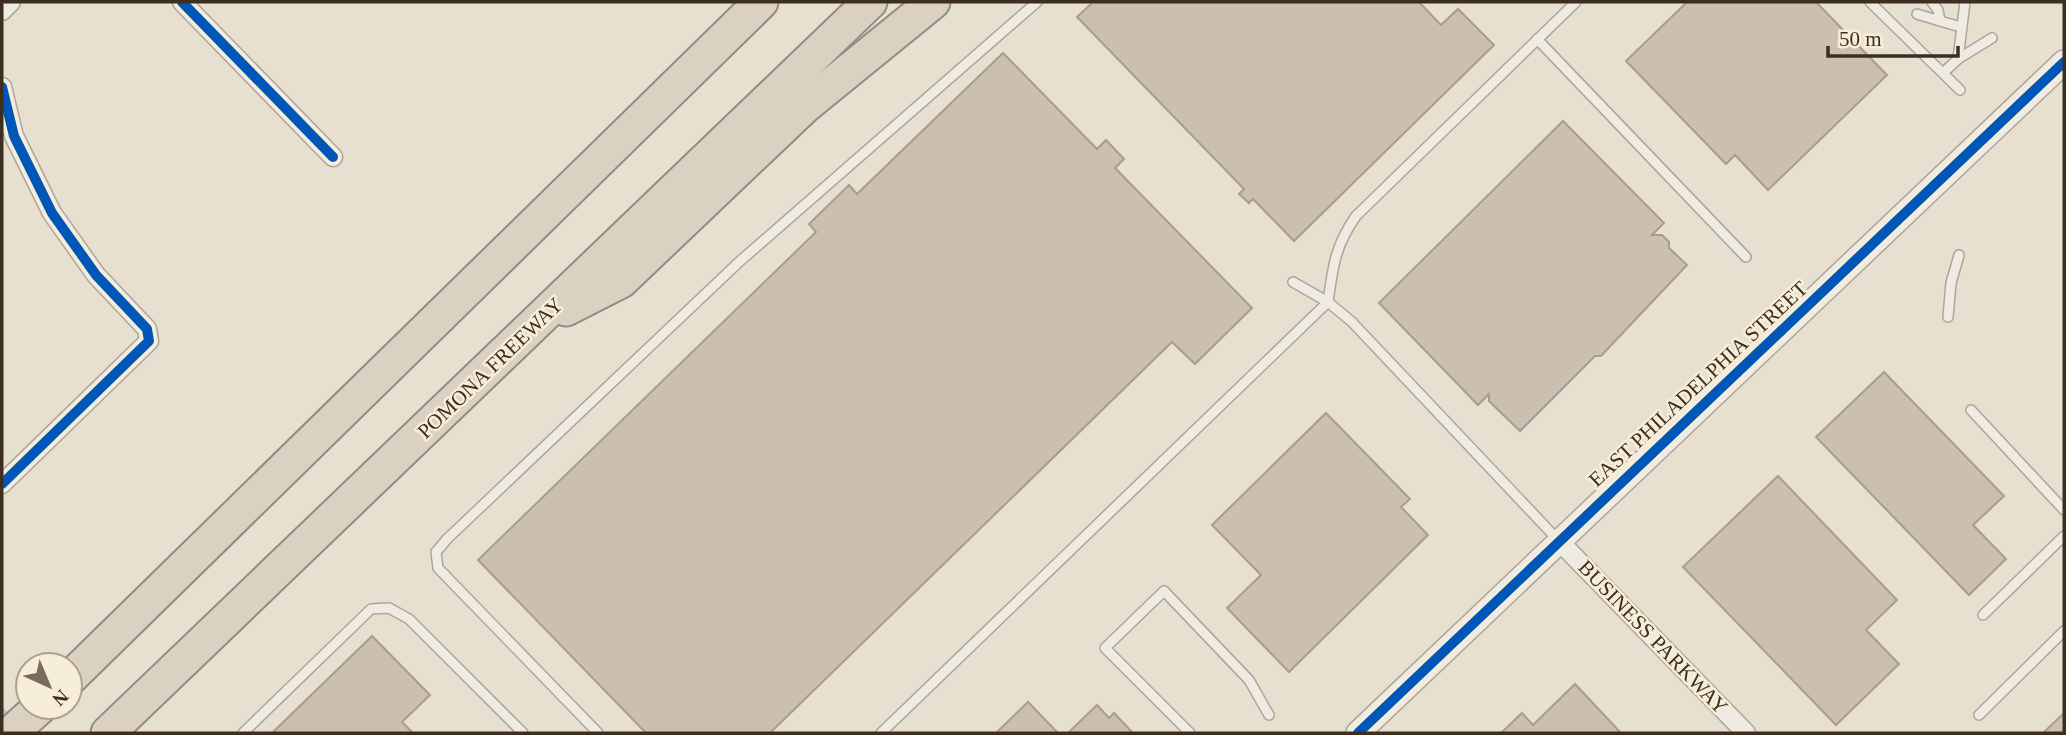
<svg xmlns="http://www.w3.org/2000/svg" width="2066" height="735" font-family="'Times New Roman',serif">
	<style>
		.lines { fill: none; stroke-linecap: round; stroke-linejoin: round }
		.stream { stroke: #bcccc2; stroke-width: 5 }
		.building { fill: #cbbfb2; stroke: #a89c90; stroke-width: 2 }
		.service-casing { stroke: #ada599; stroke-width: 12 }
		.minor-casing { stroke: #ada599; stroke-width: 21 }
		.tertiary-casing { stroke: #ada599; stroke-width: 26 }
		.motorway-casing { stroke: #928b80; stroke-width: 37 }
		.service { stroke: #efebe3; stroke-width: 9 }
		.minor { stroke: #efebe3; stroke-width: 18 }
		.tertiary { stroke: #efebe3; stroke-width: 23 }
		.motorway { stroke: #dad1c2; stroke-width: 33 }
		.cycleway-casing { stroke: #f7eed8; stroke-width: 15 }
		.cycleway { stroke: #0057b8; stroke-width: 10 }
		.labels { text-anchor: middle; dominant-baseline: central; stroke-width: 5; stroke-linejoin: round; paint-order: stroke }
		.street-label { font-size: 21px; fill: #3d2e20; stroke: #f7eed8 }
	</style>
	<rect width="100%" height="100%" fill="#e7e0d1"/>
	<g class="lines">
		<!-- stream -->
		<polyline class="stream" points="2,710 10,719"/>
	</g>
	<!-- building -->
	<g class="building">
		<polygon points="1093,2 1419,2 1441,25 1458,9 1494,45 1294,241 1253,199 1249,203 1239,194 1244,189 1077,17"/>
		<polygon points="1687,2 1816,2 1887,75 1768,190 1735,155 1726,164 1626,61"/>
		<polygon points="1003,53 1097,149 1106,140 1124,159 1115,168 1252,308 1195,364 1172,342 770,733 646,733 478,560 816,232 809,224 849,185 857,194"/>
		<polygon points="1563,121 1664,223 1652,235 1662,235 1669,242 1669,248 1687,265 1601,356 1595,356 1520,431 1489,401 1489,394 1478,405 1379,303"/>
		<polygon points="1884,372 2004,496 1973,525 2006,559 1969,595 1816,437"/>
		<polygon points="1326,413 1410,499 1401,507 1428,535 1289,672 1227,608 1261,575 1212,525"/>
		<polygon points="1778,476 1897,600 1866,630 1899,664 1836,725 1683,567"/>
		<polygon points="372,636 430,695 402,722 413,733 272,733"/>
		<polygon points="1575,684 1621,733 1501,733 1522,713 1533,725"/>
		<polygon points="1028,702 1058,733 996,733"/>
		<polygon points="1097,705 1109,718 1114,713 1133,733 1068,733"/>
		<polygon points="2064,713 2064,733 2043,733"/>
	</g>
	<g class="lines">
		<!-- service casing -->
		<g class="service-casing">
			<g id="service">
				<polyline points="1870,2 1960,90"/>
				<polyline points="1932,2 1938,10 1940,21 1961,27"/>
				<polyline points="1917,14 1940,21"/>
				<polyline points="1537,39 1746,257"/>
				<polyline points="1958,59 1992,38"/>
				<polyline points="1943,73 1958,59 1965,2"/>
				<polyline points="1293,282 1328,302 1352,322 1558,540"/>
				<polyline points="1948,317 1951,283 1959,255"/>
				<polyline points="1971,410 2064,510"/>
				<polyline points="1983,615 2064,536"/>
				<polyline points="1979,715 2064,631"/>
				<polyline points="243,733 371,609 389,608 409,619 523,733"/>
				<polyline points="598,733 438,568 436,552 447,539 739,262 1037,2"/>
				<path d="M881,733L1328,302C1333,266 1335,246 1356,216L1576,2"/>
				<polyline points="1190,733 1105,648 1164,591 1249,680 1269,715"/>
			</g>
		</g>
		<!-- minor casing -->
		<g class="minor-casing">
			<g id="minor">
				<polyline points="182,2 333,157"/>
				<polyline points="2,11 11,2"/>
				<polyline points="2,87 14,136 52,213 96,275 147,329 149,341 2,484"/>
				<polyline points="1559,541 1746,733"/>
			</g>
		</g>
		<!-- tertiary casing -->
		<g class="tertiary-casing">
			<polyline id="tertiary" points="1358,733 2064,62"/>
		</g>
		<!-- motorway casing -->
		<g class="motorway-casing">
			<g id="motorway">
				<polyline points="566,309 621,281 804,107 933,2"/>
				<polyline points="70,678 761,2"/>
				<polyline points="11,733 40,707"/>
				<polyline points="108,733 870,2"/>
			</g>
		</g>
		<!-- service -->
		<use href="#service" class="service"/>
		<!-- minor -->
		<use href="#minor" class="minor"/>
		<!-- tertiary -->
		<use href="#tertiary" class="tertiary"/>
		<!-- motorway -->
		<use href="#motorway" class="motorway"/>
		<!-- cycleway casing -->
		<g class="cycleway-casing">
			<g id="cycleway">
				<polyline points="182,2 333,157"/>
				<polyline points="2,87 14,136 52,213 96,275 147,329 149,341 2,484"/>
				<polyline points="1358,733 2064,62"/>
			</g>
		</g>
		<!-- cycleway -->
		<use href="#cycleway" class="cycleway"/>
	</g>
	<g class="labels">
		<!-- street labels -->
		<g class="street-label">
			<text transform="translate(490 368) rotate(-44)">POMONA FREEWAY</text>
			<text transform="translate(1698 384) rotate(-43)">EAST PHILADELPHIA STREET</text>
			<text transform="translate(1653 637) rotate(46)">BUSINESS PARKWAY</text>
		</g>
	</g>
	<!-- border -->
	<rect width="2066" height="735" fill="none" stroke="#3d2e20" stroke-width="7"/>
	<!-- north arrow -->
	<g transform="translate(49 686) rotate(136)"><circle r="33" fill="#f7eed8" stroke="#ada18e" stroke-width="2"/>
	<path d="M0-5L12 26L0 18L-12 26Z" fill="#786c5e"/>
	<text y="-10" font-size="19" font-weight="bold" text-anchor="middle" fill="#3d2e20">N</text>
	</g>
	<!-- scale -->
	<path d="M1828 46v10h130v-10" fill="none" stroke="#3d2e20" stroke-width="3.5"/>
	<text x="1839" y="46" font-size="21" fill="#3d2e20" stroke="#f7eed8" stroke-width="5" paint-order="stroke">50 m</text>
</svg>
